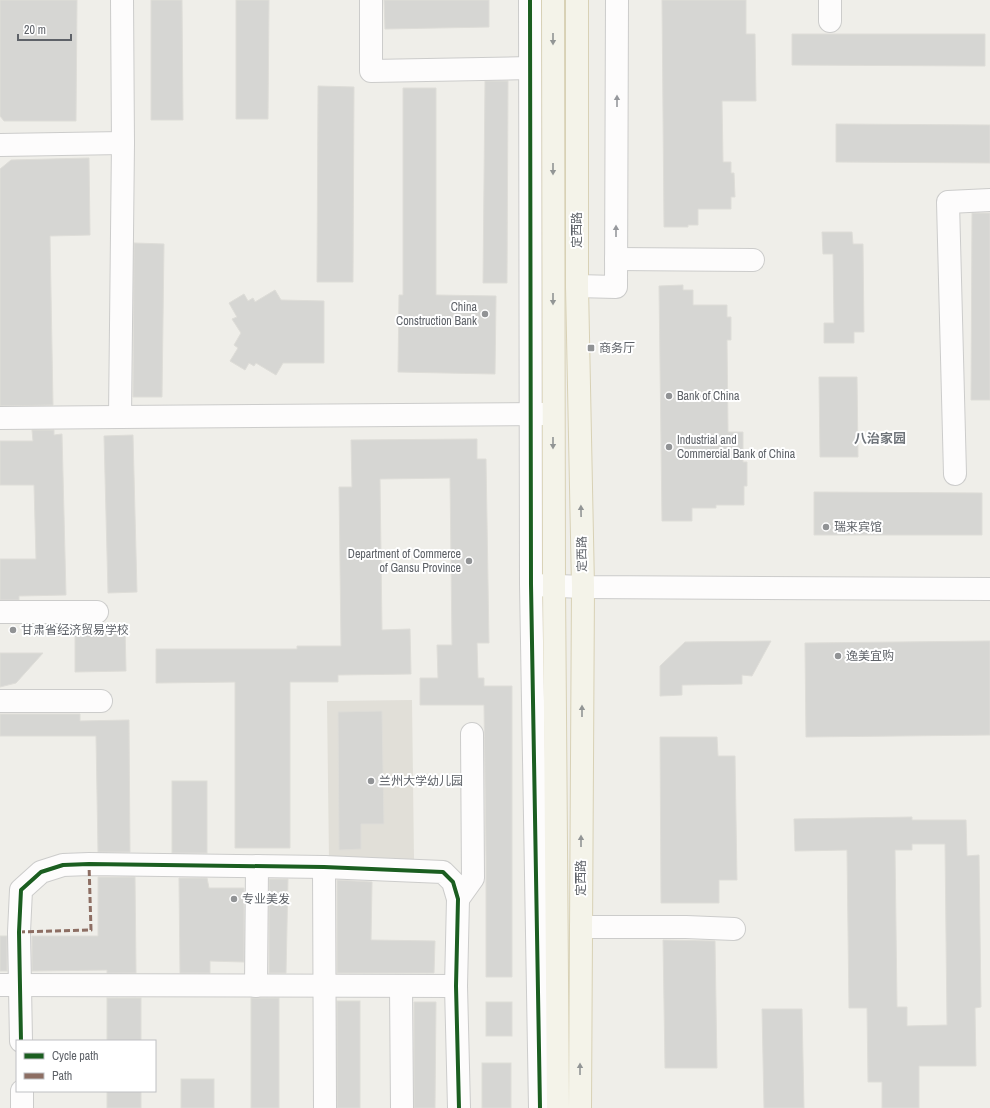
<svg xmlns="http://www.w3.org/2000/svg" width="990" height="1108" font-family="'Archivo Narrow','Noto Sans SC',sans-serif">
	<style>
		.education { fill: #e1dfd8 }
		.building { fill: #d6d6d3; stroke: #deddd8; fill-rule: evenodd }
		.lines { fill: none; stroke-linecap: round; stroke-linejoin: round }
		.minor-casing { stroke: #cccccb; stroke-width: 24 }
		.major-casing { stroke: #d8d1b5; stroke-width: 24 }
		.minor { stroke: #fdfcfc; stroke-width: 22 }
		.major { stroke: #f4f3e9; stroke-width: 22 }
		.quiet { stroke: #8d6e63; stroke-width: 3; stroke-dasharray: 6 3; stroke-linecap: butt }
		.cycleway-casing { stroke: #fff; stroke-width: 6 }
		.cycleway { stroke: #1b5e20; stroke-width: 4 }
		.oneway { fill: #929595 }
		.oneway2 { fill: #96989c }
		.poi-dot { fill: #919395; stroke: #fff; stroke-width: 1.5 }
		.labels { text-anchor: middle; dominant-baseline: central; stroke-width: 4; stroke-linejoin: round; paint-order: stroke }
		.street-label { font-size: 12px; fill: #5e6268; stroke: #fff }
		.poi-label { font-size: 12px; fill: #5e6268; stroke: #fff; text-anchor: start }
		.neighbourhood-label { font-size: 13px; font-weight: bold; fill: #6f747a; stroke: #fff }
	</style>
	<rect width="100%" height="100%" fill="#efeee9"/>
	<!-- education -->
	<polygon class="education" points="412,700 414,860 329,861 327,701"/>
	<!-- building -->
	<g class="building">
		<polygon points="0,0 77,0 76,121 4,121 0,116"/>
		<polygon points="151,0 182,0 183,120 151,120"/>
		<polygon points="236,0 269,0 268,119 236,119"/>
		<polygon points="384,0 489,0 489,27 385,29"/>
		<polygon points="662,0 746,0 746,34 755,34 756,101 722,101 723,162 731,162 731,173 734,173 735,197 731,197 731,209 698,209 698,225 688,225 688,227 664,227"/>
		<polygon points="792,34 985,34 985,66 792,65"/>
		<polygon points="485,81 508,81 507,283 483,283"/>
		<polygon points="318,86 354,87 353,282 317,282"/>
		<polygon points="403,88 436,88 436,295 496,296 495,374 398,372 399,295 403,295"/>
		<polygon points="836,124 990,125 990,163 836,162"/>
		<polygon points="89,158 90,235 50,236 53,405 0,406 0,169 11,160"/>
		<polygon points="972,213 990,213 990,400 971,400"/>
		<polygon points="822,232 852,232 853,244 863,244 864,332 854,332 854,343 824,343 824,323 834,323 833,254 823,254"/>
		<polygon points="134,243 164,244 162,397 133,397"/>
		<polygon points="683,285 683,290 693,290 693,305 727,305 727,317 731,317 731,340 727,340 728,432 743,432 743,462 747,462 747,486 744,486 744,505 716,505 716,508 692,508 692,521 662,521 659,286"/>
		<polygon points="275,290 281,300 324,301 324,363 283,363 276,375 256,363 254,366 249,363 245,370 230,361 238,348 234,345 241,333 232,319 237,317 229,303 244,294 248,301 253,298 255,302"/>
		<polygon points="819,377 857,377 858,457 820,457"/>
		<polygon points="32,430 54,430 54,435 62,434 66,595 19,596 19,600 0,600 0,559 36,559 34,485 0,485 0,441 33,441"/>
		<polygon points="133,435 137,592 108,593 104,436"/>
		<polygon points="477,439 477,459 486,459 489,643 477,643 478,678 484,678 484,686 512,686 512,977 486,977 486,858 484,705 420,705 420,678 438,678 437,645 452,645 450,478 380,479 382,630 410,629 411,674 338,675 338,682 290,682 290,848 235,848 235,682 156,683 156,649 297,649 297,646 341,646 339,487 352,487 351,440"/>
		<polygon points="814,492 982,493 982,535 814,535"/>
		<polygon points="75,627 125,627 126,671 75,672"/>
		<polygon points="771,641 752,676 742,675 742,684 682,685 682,695 660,696 660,666 685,642"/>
		<polygon points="990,641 990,735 806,737 805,643"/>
		<polygon points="0,653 43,653 16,683 0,687"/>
		<polygon points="382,711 384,824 361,824 361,849 339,850 338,712"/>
		<polygon points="0,714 80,714 80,721 129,720 130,852 98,852 96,736 0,736"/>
		<polygon points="660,737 717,737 718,756 735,756 737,880 719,880 719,903 661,903"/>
		<rect x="172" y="781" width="35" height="72"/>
		<path d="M912,817V820H966L967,856L979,855L981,1007L975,1008L976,1066H919V1108H882V1082H868L867,1008H849L847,850L795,851L794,819ZM912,844H945L947,1025L907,1026V1007H897L895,850H912Z"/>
		<polygon points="98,877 135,877 136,973 107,973 107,970 32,971 32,936 98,936"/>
		<polygon points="179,878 207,878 209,888 244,888 244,962 210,961 210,973 180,973"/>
		<polygon points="269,879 288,879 286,973 269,973"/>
		<polygon points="337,880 372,882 371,940 435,941 434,973 337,973"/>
		<rect x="0" y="936" width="7" height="35"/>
		<polygon points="663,940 715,941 717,1068 665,1068"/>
		<rect x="107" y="998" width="34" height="43"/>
		<rect x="251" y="998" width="28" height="110"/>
		<rect x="337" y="1001" width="23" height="107"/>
		<polygon points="414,1002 436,1002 435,1108 414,1108"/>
		<rect x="486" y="1002" width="26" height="34"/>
		<polygon points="762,1009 802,1009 804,1108 764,1108"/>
		<rect x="482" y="1063" width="29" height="45"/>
		<rect x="181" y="1079" width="33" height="29"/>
		<rect x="107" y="1091" width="34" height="17"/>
	</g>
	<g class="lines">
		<!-- minor casing -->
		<g class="minor-casing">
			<g id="minor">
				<polyline points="122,0 123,143 120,417 546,414"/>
				<polyline points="371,0 371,71 530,68"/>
				<polyline points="530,0 531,584 540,1108"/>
				<polyline points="830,21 830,0"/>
				<polyline points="0,145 123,143"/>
				<polyline points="616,259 753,260"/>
				<polyline points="577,286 616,287 617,0"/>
				<polyline points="0,418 120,417"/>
				<polyline points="955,474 948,202 990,200"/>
				<polyline points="534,585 583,587 990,589"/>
				<polyline points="0,612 97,612"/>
				<polyline points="0,701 101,701"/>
				<polyline points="324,867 325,1108"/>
				<polyline points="458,899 473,878 472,734"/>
				<polyline points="581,927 686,927 734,929"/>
				<polyline points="0,985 456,986"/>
				<polyline points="256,986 257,866"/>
				<polyline points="401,986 402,1108"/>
				<polyline points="21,1041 19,932 21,890 41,872 63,865 89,864 324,867 443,872 453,882 458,899 456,986 459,1108"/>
				<polyline points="22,1091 22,1108"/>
			</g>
		</g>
		<!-- major casing -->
		<g class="major-casing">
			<g id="major">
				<polyline points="553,0 554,586 558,1108"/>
				<polyline points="577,0 577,286 583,587 580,1108"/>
			</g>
		</g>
		<!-- minor -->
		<use href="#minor" class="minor"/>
		<!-- major -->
		<use href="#major" class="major"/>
		<!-- quiet -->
		<polyline class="quiet" points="19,932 91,930 89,864"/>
		<!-- cycleway casing -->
		<g class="cycleway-casing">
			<g id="cycleway">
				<polyline points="530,0 531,584 540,1108"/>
				<polyline points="21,1041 19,932 21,890 41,872 63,865 89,864 324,867 443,872 453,882 458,899 456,986 459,1108"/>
			</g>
		</g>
		<!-- cycleway -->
		<use href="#cycleway" class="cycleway"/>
	</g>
	<!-- one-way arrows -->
	<defs><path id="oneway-solid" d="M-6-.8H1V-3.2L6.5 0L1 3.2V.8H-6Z"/></defs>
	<g class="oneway">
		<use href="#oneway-solid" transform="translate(553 39) rotate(90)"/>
		<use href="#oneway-solid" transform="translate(553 169) rotate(90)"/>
		<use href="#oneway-solid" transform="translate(553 299) rotate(90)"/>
		<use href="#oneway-solid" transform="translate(553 443) rotate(90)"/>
		<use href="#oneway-solid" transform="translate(581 511) rotate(-91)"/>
		<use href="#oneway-solid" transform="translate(582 711) rotate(-90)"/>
		<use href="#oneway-solid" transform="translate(581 841) rotate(-90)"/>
		<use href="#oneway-solid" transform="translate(580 1069) rotate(-90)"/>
	</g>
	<g class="oneway2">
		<use href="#oneway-solid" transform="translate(617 101) rotate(-90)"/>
		<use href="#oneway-solid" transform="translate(616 231) rotate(-90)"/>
	</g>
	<!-- markers -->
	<g class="poi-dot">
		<circle cx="485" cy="314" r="4"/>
		<rect x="587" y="344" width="8" height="8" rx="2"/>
		<circle cx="669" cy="396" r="4"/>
		<circle cx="669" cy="447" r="4"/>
		<circle cx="826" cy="527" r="4"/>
		<circle cx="469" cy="561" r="4"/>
		<circle cx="13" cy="630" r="4"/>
		<circle cx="838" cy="656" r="4"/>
		<circle cx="371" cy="781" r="4"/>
		<circle cx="234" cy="899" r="4"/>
	</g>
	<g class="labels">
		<!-- street labels -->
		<g class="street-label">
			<text transform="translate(577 230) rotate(-90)">定西路</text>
			<text transform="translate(582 554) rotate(-91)">定西路</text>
			<text transform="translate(581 878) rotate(-90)">定西路</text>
		</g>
		<!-- poi labels -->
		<g class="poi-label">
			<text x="477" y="307" text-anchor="end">China<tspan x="477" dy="14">Construction Bank</tspan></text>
			<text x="599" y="348">商务厅</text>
			<text x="677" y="396">Bank of China</text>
			<text x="677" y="440">Industrial and<tspan x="677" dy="14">Commercial Bank of China</tspan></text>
			<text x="834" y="527">瑞来宾馆</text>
			<text x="461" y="554" text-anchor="end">Department of Commerce<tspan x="461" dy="14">of Gansu Province</tspan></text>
			<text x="21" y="630">甘肃省经济贸易学校</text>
			<text x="846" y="656">逸美宜购</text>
			<text x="379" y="781">兰州大学幼儿园</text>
			<text x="242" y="899">专业美发</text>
		</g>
		<!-- neighbourhood labels -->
		<g class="neighbourhood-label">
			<text x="880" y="438">八治家园</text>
		</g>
	</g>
	<!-- legend -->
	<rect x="16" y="1040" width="140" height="52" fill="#ffffff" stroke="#bfc0c3"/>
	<rect x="24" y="1053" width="20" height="6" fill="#1b5e20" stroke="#bfc0c3"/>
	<text x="52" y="1060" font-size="12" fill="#5e6268">Cycle path</text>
	<rect x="24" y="1073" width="20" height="6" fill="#8d6e63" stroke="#bfc0c3"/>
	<text x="52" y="1080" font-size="12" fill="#5e6268">Path</text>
	<!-- scale -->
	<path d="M18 34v6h53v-6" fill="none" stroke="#5e6268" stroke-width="2"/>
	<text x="24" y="34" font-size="12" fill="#5e6268" stroke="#ffffff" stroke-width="3" paint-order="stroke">20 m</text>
</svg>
